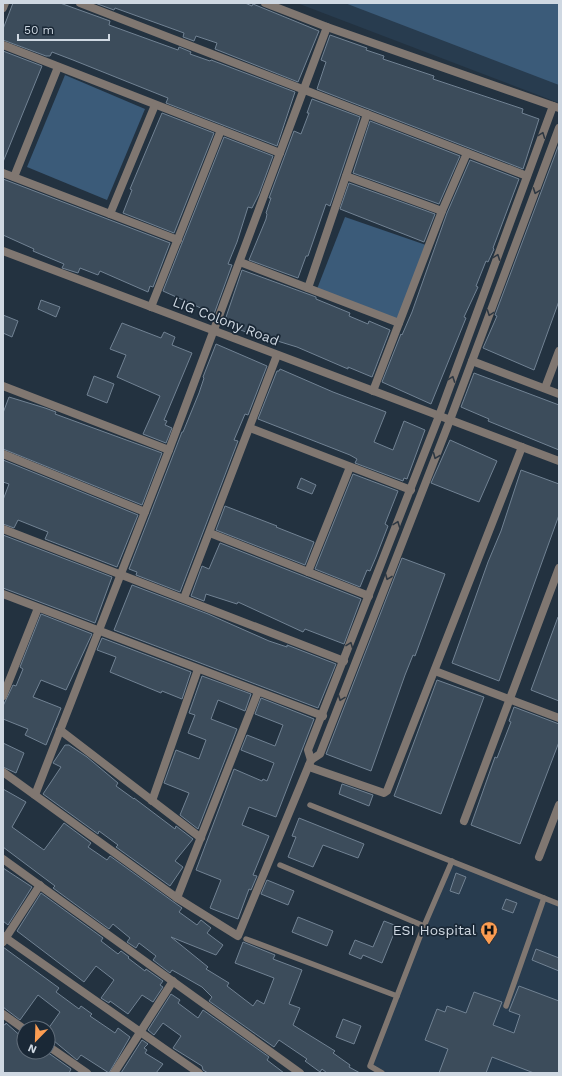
<svg xmlns="http://www.w3.org/2000/svg" width="562" height="1076" font-family="'Work Sans',sans-serif">
	<style>
		.built { fill: #283c4f }
		.green { fill: #3b5b79 }
		.building { fill: #3c4c5b; stroke: #718293 }
		.lines { fill: none; stroke-linecap: round; stroke-linejoin: round }
		.lane { stroke: #807771; stroke-width: 5.5 }
		.street { stroke: #807771; stroke-width: 8 }
		.oneway { stroke: #2e3842 }
		.labels { text-anchor: middle; dominant-baseline: central; stroke-width: 3.5; stroke-linejoin: round; paint-order: stroke }
		.street-label { font-size: 14px; fill: #cfd8e2; stroke: #1a2836 }
		.poi-label { font-size: 14px; fill: #cfd8e2; stroke: #1a2836; text-anchor: end }
	</style>
	<rect width="100%" height="100%" fill="#233240"/>
	<!-- built -->
	<g class="built">
		<polygon points="297,3 559,3 559,103"/>
		<polygon points="450,862 559,906 559,1073 384,1073 372,1065"/>
	</g>
	<!-- green -->
	<g class="green">
		<polygon points="345,3 559,3 559,85"/>
		<polygon points="65,75 145,109 107,200 27,167"/>
		<polygon points="345,217 426,245 398,320 317,289"/>
	</g>
	<!-- building -->
	<g class="building">
		<polygon points="13,3 60,3 110,21 109,25 178,50 179,47 191,52 190,54 210,61 211,60 295,92 277,146 166,103 168,98 73,60 52,52 50,56 46,56 3,40 3,29"/>
		<polygon points="95,3 245,3 252,6 253,4 319,31 298,82 215,49 217,43 196,36 194,41 183,37 184,33 115,8 114,10"/>
		<polygon points="330,35 367,48 366,50 384,56 383,59 434,76 433,79 523,109 522,113 539,119 523,169 317,89 326,62 321,60"/>
		<polygon points="3,51 42,66 3,162"/>
		<polygon points="312,99 360,117 330,206 326,204 308,256 306,256 298,278 249,260 266,219 267,214 266,213 271,198 269,198 294,131 301,134 309,113 307,113"/>
		<polygon points="162,113 214,133 174,233 123,213 132,190 130,189"/>
		<polygon points="370,121 460,156 439,204 353,173"/>
		<polygon points="224,137 273,156 259,194 252,208 248,207 237,242 228,264 232,265 214,314 163,291"/>
		<polygon points="559,144 559,301 534,370 483,348 497,316 495,315"/>
		<polygon points="470,160 519,179 493,248 494,249 488,262 486,261 476,286 478,287 464,317 466,318 431,404 382,382 401,334 402,335 412,312 447,213"/>
		<polygon points="3,179 170,243 153,287 150,286 148,292 100,271 98,275 80,268 78,273 62,268 64,264 33,251 34,249 3,235"/>
		<polygon points="349,183 435,214 424,242 340,209"/>
		<polygon points="242,270 316,297 316,299 350,313 349,316 368,324 369,321 390,330 372,377 348,367 348,369 297,347 261,336 260,338 224,323"/>
		<polygon points="41,300 60,307 56,317 38,309"/>
		<polygon points="3,315 18,321 12,337 3,333"/>
		<polygon points="122,323 161,338 164,332 175,337 172,345 192,353 164,420 167,421 165,425 172,428 166,443 143,434 160,396 117,377 126,355 110,349"/>
		<polygon points="216,344 267,366 248,415 245,414 234,440 238,441 180,592 136,575 137,572 129,569 182,432 183,432 199,393 204,378 203,377"/>
		<polygon points="280,369 333,392 386,412 374,442 393,450 404,421 425,430 407,479 404,478 403,481 355,463 357,459 350,455 258,419 277,371 279,371"/>
		<polygon points="474,373 559,405 559,450 488,421 489,419 461,407"/>
		<polygon points="94,376 114,384 107,403 87,395"/>
		<polygon points="9,397 45,408 56,412 55,414 162,453 142,505 3,449 3,413"/>
		<polygon points="450,440 497,461 479,502 431,483"/>
		<polygon points="3,460 138,515 117,567 45,539 48,532 18,520 14,528 3,524 3,500 9,484 3,482"/>
		<polygon points="521,470 559,484 559,515 499,681 452,663 488,562 501,531"/>
		<polygon points="353,474 398,491 385,524 388,526 376,557 370,571 367,570 360,587 315,569"/>
		<polygon points="301,478 316,485 312,494 297,488"/>
		<polygon points="225,506 277,526 276,527 314,542 305,565 216,530"/>
		<polygon points="3,535 112,577 95,623 3,588"/>
		<polygon points="220,543 361,599 344,644 305,629 303,632 238,602 237,604 206,594 204,601 191,596 202,566 209,569"/>
		<polygon points="402,558 445,574 415,656 413,655 405,675 371,771 326,754"/>
		<polygon points="132,585 208,614 269,641 287,647 287,645 336,664 318,708 114,630"/>
		<polygon points="41,614 92,634 66,690 41,680 33,697 61,708 46,745 25,735 28,729 3,719 3,706 13,685 16,686 23,669 20,667"/>
		<polygon points="558,617 559,617 559,701 531,690"/>
		<polygon points="102,638 191,672 182,699 162,691 161,693 110,672 116,657 97,650"/>
		<polygon points="202,676 251,694 245,711 218,700 211,719 237,729 198,829 180,815 189,793 164,783 176,750 199,759 206,740 188,733 195,715 189,713"/>
		<polygon points="437,680 484,697 441,814 394,796"/>
		<polygon points="261,698 314,719 276,817 249,807 242,825 269,836 253,875 257,876 251,890 249,889 238,919 210,908 221,880 196,870 234,769 262,781 263,779 267,781 274,763 241,750 247,735 275,746 283,725 255,714"/>
		<polygon points="514,707 559,724 559,742 520,844 471,825 495,757 497,758 511,722 509,721"/>
		<polygon points="3,743 24,753 16,773 3,767"/>
		<polygon points="65,745 69,745 87,757 118,783 116,786 134,799 134,798 175,829 176,826 193,839 175,861 183,867 170,886 116,847 118,845 99,831 98,834 43,794 61,767 53,763"/>
		<polygon points="342,784 373,795 369,806 339,794"/>
		<polygon points="3,789 26,802 12,827 44,850 64,823 91,843 88,847 107,860 110,856 182,908 179,912 197,925 201,920 211,928 207,933 223,945 216,955 171,937 208,967 206,969 229,983 227,986 253,1006 257,1000 264,1004 274,978 235,963 243,942 275,955 273,959 302,970 289,1004 300,1008 293,1025 335,1051 333,1053 350,1065 349,1067 360,1073 327,1073 322,1069 320,1072 305,1061 307,1059 279,1040 274,1047 209,1001 212,997 202,987 172,970 170,973 153,960 156,956 139,943 136,948 127,942 130,938 113,924 109,929 53,888 55,886 3,847"/>
		<polygon points="299,818 364,844 358,858 323,845 313,867 288,857 296,837 292,836"/>
		<polygon points="3,868 32,887 8,925 3,921"/>
		<polygon points="456,873 466,877 459,894 450,891"/>
		<polygon points="267,880 294,891 288,905 261,894"/>
		<polygon points="41,893 103,938 101,941 118,954 121,951 129,957 128,958 145,971 146,969 163,981 160,985 163,987 153,1002 142,995 128,1014 110,1001 109,1003 101,998 114,980 96,966 84,982 17,931"/>
		<polygon points="506,899 517,903 513,913 502,909"/>
		<polygon points="298,917 333,931 327,946 292,932"/>
		<polygon points="384,921 397,926 382,963 363,955 361,959 349,954 355,940 373,947"/>
		<polygon points="3,947 59,988 56,992 79,1009 81,1006 92,1014 90,1016 115,1033 118,1028 130,1037 109,1073 81,1055 77,1060 48,1036 48,1029 60,1012 38,995 20,1020 3,1007"/>
		<polygon points="536,949 559,958 559,971 532,960"/>
		<polygon points="519,986 559,1001 559,1073 534,1073 492,1057 486,1073 439,1073 448,1049 425,1040 437,1009 445,1012 447,1006 466,1013 474,992 502,1002 493,1025 514,1033 520,1015 509,1011"/>
		<polygon points="171,994 180,1000 178,1003 198,1018 203,1010 269,1057 267,1060 284,1073 208,1073 203,1070 202,1066 173,1048 181,1036 163,1023 154,1035 148,1030"/>
		<polygon points="343,1019 361,1026 354,1044 336,1037"/>
		<polygon points="6,1023 24,1039 24,1052 47,1052 71,1069 69,1073 3,1073 3,1024 5,1025"/>
		<polygon points="142,1040 148,1044 144,1048 147,1050 145,1053 163,1064 156,1073 121,1073"/>
	</g>
	<g class="lines">
		<!-- lane -->
		<g class="lane">
			<polyline points="310,805 559,904"/>
			<polyline points="280,865 424,926"/>
			<polyline points="246,939 397,996"/>
			<polyline points="506,1006 544,898"/>
			<polyline points="382,1073 370,1066 424,926 452,861"/>
		</g>
		<!-- street -->
		<g class="street">
			<polyline points="80,3 527,176"/>
			<polyline points="265,3 327,27 559,108"/>
			<polyline points="3,8 5,3"/>
			<polyline points="3,45 280,153"/>
			<polyline points="3,173 178,240"/>
			<polyline points="346,176 442,211"/>
			<polyline points="14,177 58,67"/>
			<polyline points="110,214 155,105"/>
			<polyline points="3,251 559,461"/>
			<polyline points="240,262 399,323"/>
			<polyline points="308,288 367,114"/>
			<polyline points="151,307 221,130"/>
			<polyline points="472,361 559,394"/>
			<polyline points="3,386 169,450"/>
			<polyline points="545,388 559,351"/>
			<polyline points="373,391 442,211 467,153"/>
			<polyline points="250,428 411,490"/>
			<polyline points="3,454 145,512"/>
			<polyline points="3,529 344,661"/>
			<polyline points="210,533 369,596"/>
			<polyline points="308,572 350,467"/>
			<polyline points="3,594 323,716"/>
			<polyline points="184,598 277,355"/>
			<polyline points="435,671 559,718"/>
			<polyline points="3,696 38,608"/>
			<polyline points="60,730 201,838"/>
			<polyline points="311,760 308,750 439,416 553,106"/>
			<polyline points="309,765 312,768 384,793 387,791 522,447"/>
			<polyline points="3,772 177,898 238,936 311,760 320,754 450,420 559,128"/>
			<polyline points="35,795 169,450 327,27"/>
			<polyline points="152,801 198,669"/>
			<polyline points="464,821 559,568"/>
			<polyline points="539,857 559,805"/>
			<polyline points="3,859 300,1073"/>
			<polyline points="177,898 258,692"/>
			<polyline points="3,936 199,1073"/>
			<polyline points="3,942 40,885"/>
			<polyline points="3,1014 24,1029"/>
			<polyline points="48,1046 87,1073"/>
			<polyline points="114,1073 173,981"/>
		</g>
	</g>
	<!-- one-way arrows -->
	<defs><path id="oneway-chevron" d="M-2-3.5L2.5 0L-2 3.5" fill="none" stroke-width="1.6" stroke-linecap="round" stroke-linejoin="round"/></defs>
	<g class="oneway">
		<use href="#oneway-chevron" transform="translate(542 135) rotate(-69)"/>
		<use href="#oneway-chevron" transform="translate(536 191) rotate(110)"/>
		<use href="#oneway-chevron" transform="translate(497 257) rotate(-70)"/>
		<use href="#oneway-chevron" transform="translate(490 313) rotate(110)"/>
		<use href="#oneway-chevron" transform="translate(452 379) rotate(-70)"/>
		<use href="#oneway-chevron" transform="translate(436 456) rotate(112)"/>
		<use href="#oneway-chevron" transform="translate(397 524) rotate(-69)"/>
		<use href="#oneway-chevron" transform="translate(388 577) rotate(112)"/>
		<use href="#oneway-chevron" transform="translate(350 645) rotate(-69)"/>
		<use href="#oneway-chevron" transform="translate(341 698) rotate(111)"/>
	</g>
	<!-- icons -->
	<defs>
		<g id="hospital-pin" transform="scale(0.9)"><path d="M0 17L-7.5 6A9.5 9.5 0 1 1 7.5 6Z" fill="#fc9d52" stroke="#1a2836"/><path d="M-5-5h3v3.5h4V-5h3V5h-3V1.5h-4V5h-3Z" fill="#111"/></g>
	</defs>
	<g fill-rule="evenodd">
		<use href="#hospital-pin" x="489" y="930"/>
	</g>
	<g class="labels">
		<!-- street labels -->
		<g class="street-label">
			<text transform="translate(226 321) rotate(21)">LIG Colony Road</text>
		</g>
		<!-- poi labels -->
		<g class="poi-label">
			<text x="476" y="930">ESI Hospital</text>
		</g>
	</g>
	<!-- border -->
	<rect width="562" height="1076" fill="none" stroke="#cfd8e2" stroke-width="8"/>
	<!-- north arrow -->
	<g transform="translate(36 1040) rotate(203)"><circle r="19" fill="#1a2836" stroke="#626e7b"/>
	<path d="M0-3L7 15L0 10L-7 15Z" fill="#fc9d52"/>
	<text y="-6" font-size="11" font-weight="bold" text-anchor="middle" fill="#cfd8e2">N</text>
	</g>
	<!-- scale -->
	<path d="M18 34v6h91v-6" fill="none" stroke="#cfd8e2" stroke-width="2"/>
	<text x="24" y="34" font-size="12" fill="#cfd8e2" stroke="#1a2836" stroke-width="3" paint-order="stroke">50 m</text>
</svg>
